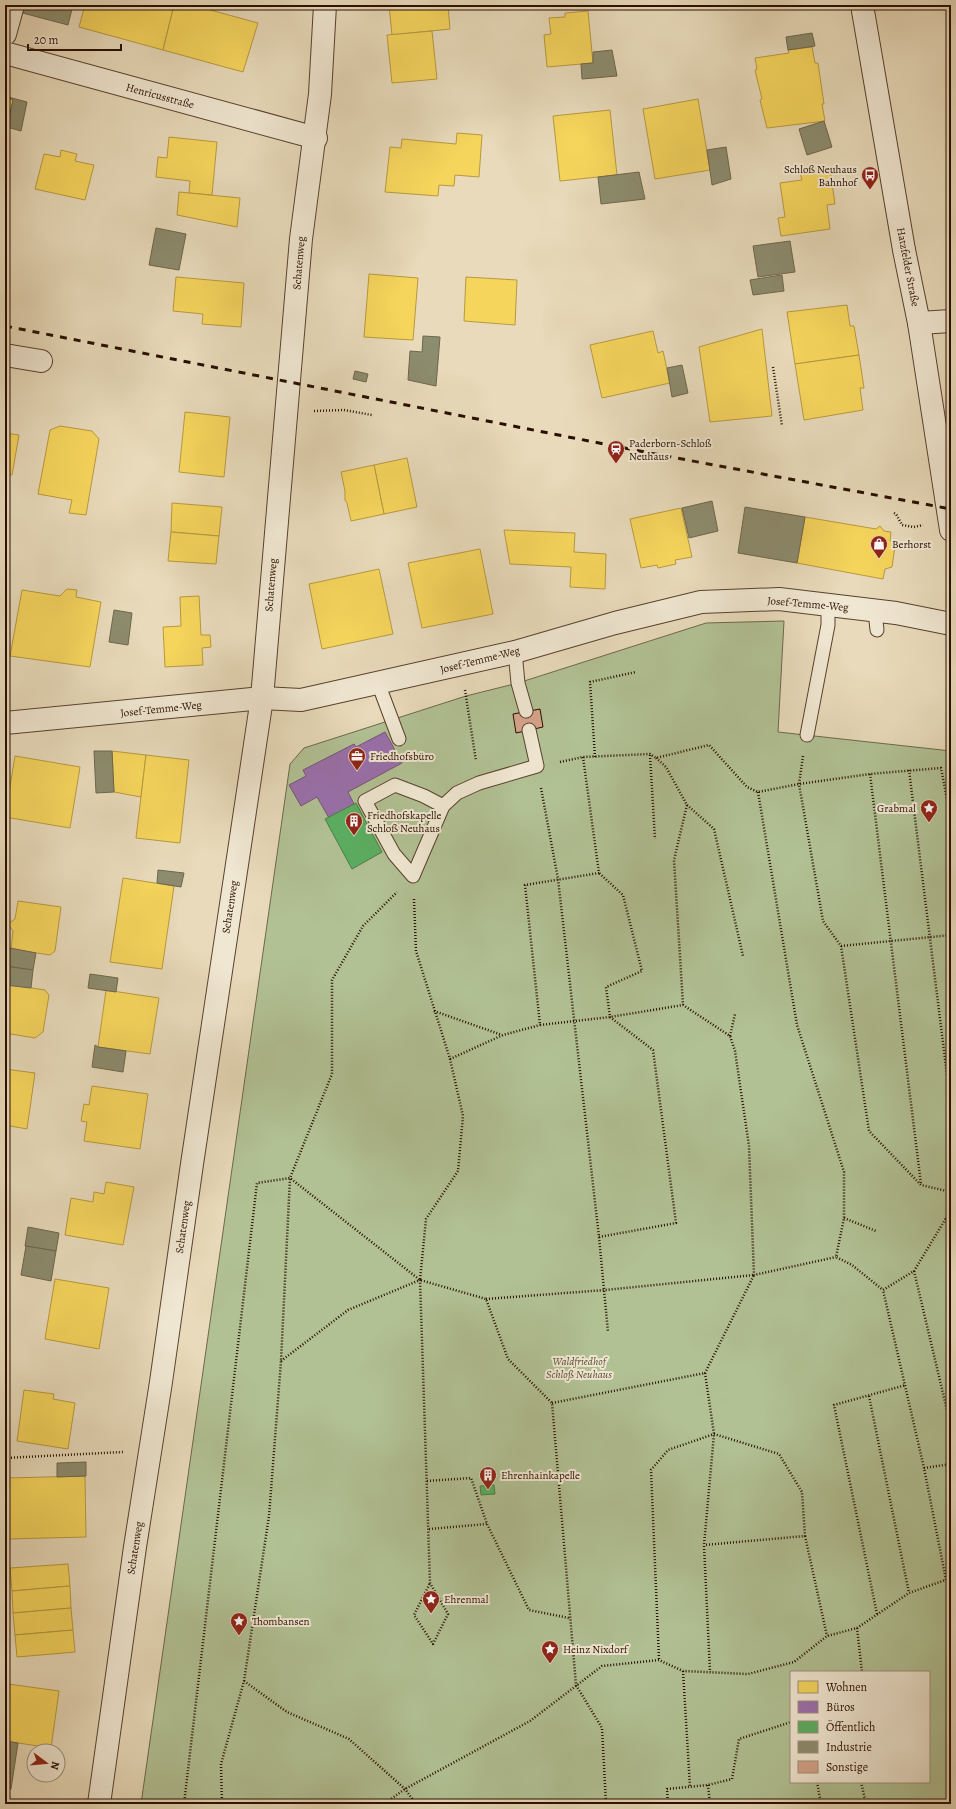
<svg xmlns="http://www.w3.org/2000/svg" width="956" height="1809" font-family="Alegreya,serif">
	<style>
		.green { fill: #b1c194; stroke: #6d684a; fill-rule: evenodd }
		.homes { fill: #f6d55c; stroke: #b89940 }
		.offices { fill: #9970ab; stroke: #775378 }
		.public { fill: #5aae61; stroke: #4b7e44 }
		.industry { fill: #8c8c6e; stroke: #6e664d }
		.building { fill: #d5a38a; stroke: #290e00 }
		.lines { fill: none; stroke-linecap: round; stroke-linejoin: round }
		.service-casing { stroke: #59412e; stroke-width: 15 }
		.minor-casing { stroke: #59412e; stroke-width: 24 }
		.tertiary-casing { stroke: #59412e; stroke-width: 24 }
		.path { stroke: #290e00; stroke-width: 2.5; stroke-dasharray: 1 2; stroke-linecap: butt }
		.service { stroke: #f0e7d2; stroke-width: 13 }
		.minor { stroke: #f0e7d2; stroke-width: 22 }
		.tertiary { stroke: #f0e7d2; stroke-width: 22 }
		.rail { stroke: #290e00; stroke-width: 3; stroke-dasharray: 7 7; stroke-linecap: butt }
		.labels { text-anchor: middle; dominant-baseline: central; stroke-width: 4; stroke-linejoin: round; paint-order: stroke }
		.street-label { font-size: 11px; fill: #290e00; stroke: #f0e7d2 }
		.poi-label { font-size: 11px; fill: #290e00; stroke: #f0e7d2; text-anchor: start }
		.park-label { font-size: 11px; font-style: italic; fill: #594d34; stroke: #f0e7d2 }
	</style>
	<rect width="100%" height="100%" fill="#e8daba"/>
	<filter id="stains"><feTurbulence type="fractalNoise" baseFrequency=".005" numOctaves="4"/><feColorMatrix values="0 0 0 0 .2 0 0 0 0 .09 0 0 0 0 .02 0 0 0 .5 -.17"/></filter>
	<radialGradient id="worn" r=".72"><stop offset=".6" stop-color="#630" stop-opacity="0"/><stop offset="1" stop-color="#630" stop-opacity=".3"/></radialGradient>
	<!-- green -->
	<path class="green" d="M784,621L778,732L951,751V1656L948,1658L951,1672V1804H141L290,764L304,748L466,696L518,683L706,623ZM791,1672H929V1782H791Z"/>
	<!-- homes -->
	<g class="homes">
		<polygon points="85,5 174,5 163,50 79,27"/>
		<polygon points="174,5 192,5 258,23 243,72 163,50"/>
		<polygon points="389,5 448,5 450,29 392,35"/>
		<polygon points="588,11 593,63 547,67 544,35 551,34 549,18 565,17 565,13"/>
		<polygon points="432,31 437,79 392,83 387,35"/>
		<polygon points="812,47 815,63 818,63 824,104 822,104 825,121 767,128 760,100 762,99 755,70 757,69 755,58 789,53 788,50"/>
		<polygon points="5,99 13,100 5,137"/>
		<polygon points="698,99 710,170 655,179 643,109"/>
		<polygon points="610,110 617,175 560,181 553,116"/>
		<polygon points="457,133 482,135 479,177 455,175 454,186 439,185 438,196 385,192 390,147 401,148 402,139 456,144"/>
		<polygon points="169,137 217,142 212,195 189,193 190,181 156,177 158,157 167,158"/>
		<polygon points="61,150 77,154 75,161 94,165 85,200 35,189 44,154 60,157"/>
		<polygon points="830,169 835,204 827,205 830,229 781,236 778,218 785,217 780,183 802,180 800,173"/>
		<polygon points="179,192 240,198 237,227 177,215"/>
		<polygon points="369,274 418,278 413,340 364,337"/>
		<polygon points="176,277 244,283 241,327 202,324 203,314 173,311"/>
		<polygon points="466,277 517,280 515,325 464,321"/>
		<polygon points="847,305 850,326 854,326 859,355 795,364 787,312"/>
		<polygon points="762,329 772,416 710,422 699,347"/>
		<polygon points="653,331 658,353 663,351 670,383 602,398 590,345"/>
		<polygon points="859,355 864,388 860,388 863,410 804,420 795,364"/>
		<polygon points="185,412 230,417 224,477 179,472"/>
		<polygon points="60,426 92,431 99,439 86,515 69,513 72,500 38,494 50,430"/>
		<polygon points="5,433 19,435 12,475 5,474"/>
		<polygon points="407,458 417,507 384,514 374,465"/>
		<polygon points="374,465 384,514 351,521 347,503 345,500 345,491 341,472"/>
		<polygon points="172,503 222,507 219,536 171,532"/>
		<polygon points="681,508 692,557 675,560 676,564 658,568 657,565 641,568 630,519"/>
		<polygon points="805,517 876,529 880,526 884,531 891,532 890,541 893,542 895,546 892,567 885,569 883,579 797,563"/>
		<polygon points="504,530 575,533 574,552 606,554 605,589 570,587 571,567 510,564"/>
		<polygon points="171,532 219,536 216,564 168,561"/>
		<polygon points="480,549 493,614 422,628 408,563"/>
		<polygon points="379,569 393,634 322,649 309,584"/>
		<polygon points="67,589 77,590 76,597 101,602 90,667 10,656 22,590 60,596"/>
		<polygon points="199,596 201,635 210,635 211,647 202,648 203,665 165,667 163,627 181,626 180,597"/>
		<polygon points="112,751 146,755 141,797 114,792"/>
		<polygon points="146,755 189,760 180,843 136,838"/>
		<polygon points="15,756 80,767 70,828 5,817"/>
		<polygon points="123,878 174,886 162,969 110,962"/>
		<polygon points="18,901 61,907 55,951 50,955 11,949 13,931 8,924 15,919"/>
		<polygon points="6,984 45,990 49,995 43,1032 35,1038 5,1033"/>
		<polygon points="106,990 159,998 150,1054 98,1047"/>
		<polygon points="5,1069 35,1073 27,1129 5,1125"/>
		<polygon points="92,1086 148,1094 140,1149 84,1141 87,1122 81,1121 84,1104 89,1105"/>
		<polygon points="106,1182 134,1187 123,1245 65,1235 71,1198 93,1202 94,1192 104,1194"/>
		<polygon points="55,1279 109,1288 99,1349 45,1339"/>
		<polygon points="24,1390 54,1394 53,1399 75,1403 68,1449 17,1441"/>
		<polygon points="85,1476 86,1537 8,1539 6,1478"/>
		<polygon points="68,1564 70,1586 12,1591 10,1568"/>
		<polygon points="70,1586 71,1608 13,1613 12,1591"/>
		<polygon points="71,1608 73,1630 15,1635 13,1613"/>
		<polygon points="73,1630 75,1652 17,1657 15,1635"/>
		<polygon points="8,1684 59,1691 51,1748 5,1741 5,1708"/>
	</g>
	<!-- offices -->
	<polygon class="offices" points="385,732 402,763 348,792 354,804 329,818 317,797 301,806 289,785 306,776 303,770 354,744 356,747"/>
	<!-- public -->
	<g class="public">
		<polygon points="356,803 382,852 352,869 325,819"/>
		<polygon points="494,1485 495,1494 481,1495 480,1486"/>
	</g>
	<!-- industry -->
	<g class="industry">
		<polygon points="17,5 73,5 68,25 15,11"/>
		<polygon points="812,33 815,46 788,50 786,37"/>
		<polygon points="612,50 617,76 582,79 581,64 593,63 593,52"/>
		<polygon points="8,97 27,102 21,131 7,127 13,100"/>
		<polygon points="824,121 832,147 807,155 799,129"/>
		<polygon points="726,147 731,179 712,185 707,150"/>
		<polygon points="639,172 645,199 601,204 598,177"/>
		<polygon points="156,228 186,234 179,270 149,265"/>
		<polygon points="790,241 795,272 758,277 753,246"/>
		<polygon points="782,275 784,291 753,295 750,280"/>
		<polygon points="423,336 440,337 436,386 408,380 410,351 422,352"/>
		<polygon points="682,365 688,393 672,397 667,368"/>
		<polygon points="355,371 368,374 366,382 353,379"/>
		<polygon points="712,501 718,531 689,538 682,508"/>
		<polygon points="745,507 805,517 797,563 738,553"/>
		<polygon points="114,610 132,613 128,645 109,642"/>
		<polygon points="94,751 112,751 114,792 96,793"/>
		<polygon points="158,870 184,873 181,887 157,883"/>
		<polygon points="5,947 36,953 33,970 5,966"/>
		<polygon points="5,966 33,970 31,988 5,985"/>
		<polygon points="90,974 118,978 116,992 88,988"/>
		<polygon points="95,1045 98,1047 126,1051 123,1072 92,1067"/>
		<polygon points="28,1227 59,1233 56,1251 25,1246"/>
		<polygon points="26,1246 56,1251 51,1281 21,1275"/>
		<polygon points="86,1462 86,1476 57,1477 57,1463"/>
		<polygon points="5,1741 18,1743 11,1789 5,1789"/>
	</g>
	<!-- building -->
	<polygon class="building" points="540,709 543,727 516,733 513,714"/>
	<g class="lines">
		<!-- service casing -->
		<g class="service-casing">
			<g id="service">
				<polyline points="875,611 877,630"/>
				<polyline points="515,652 518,683 526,711"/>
				<polyline points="378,683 399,739"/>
				<polyline points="807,735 828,625 828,605"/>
				<polyline points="443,806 424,796 395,785 365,801 394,854 413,876 443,806 457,793 479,783 537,766 529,730"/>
			</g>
		</g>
		<!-- minor casing -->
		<g class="minor-casing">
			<g id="minor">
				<polyline points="5,34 13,5"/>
				<polyline points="5,53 316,138"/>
				<polyline points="919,323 951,321"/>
				<polyline points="5,355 41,361"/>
				<polyline points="5,723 262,698 301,700 515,652 615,623 701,602 779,599 896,613 951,624"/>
				<polyline points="99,1804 135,1547 161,1382 192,1164 262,698 301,239 320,94 325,5"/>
			</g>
		</g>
		<!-- tertiary casing -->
		<g class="tertiary-casing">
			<polyline id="tertiary" points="862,5 904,250 919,323 951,530"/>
		</g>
		<!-- path -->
		<g class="path">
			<polyline points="773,367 782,426"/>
			<polyline points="314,411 344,410 372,415"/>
			<polyline points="894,513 896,514 902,525 914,527 923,525"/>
			<polyline points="465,690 476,761"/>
			<polyline points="650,755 655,839"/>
			<polyline points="803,756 799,784 823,921 841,946 869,1131 921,1185 951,1192"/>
			<polyline points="583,757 599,873 525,885 540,1025 610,1017 683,1005 730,1036 735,1051 749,1146 754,1275 836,1257"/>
			<polyline points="595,757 590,682 636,672"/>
			<polyline points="656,758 666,767 687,805 674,860 683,1005"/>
			<polyline points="560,762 583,757 650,754 656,758 709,745 747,787 758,792 799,784 870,774 941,768 951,820"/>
			<polyline points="909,770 951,1107"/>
			<polyline points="870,774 921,1184"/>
			<polyline points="541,788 558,879 599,1237 608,1332"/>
			<polyline points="758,792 797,1025 844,1172 844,1218 836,1257 852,1265 883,1290"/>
			<polyline points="687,805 714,829 743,956"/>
			<polyline points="414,899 416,951 450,1059 463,1116 458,1171 426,1219 420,1280"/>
			<polyline points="841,946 951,935"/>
			<polyline points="434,1011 502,1035"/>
			<polyline points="730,1036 735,1014"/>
			<polyline points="450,1059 503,1035 540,1025"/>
			<polyline points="844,1218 876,1231"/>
			<polyline points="946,1218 951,1239"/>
			<polyline points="599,1237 676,1223 653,1050 610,1017 606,987 642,971 623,895 599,873"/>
			<polyline points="914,1271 951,1427"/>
			<polyline points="486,1299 605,1290 754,1275 705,1373"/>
			<polyline points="281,1361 348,1310 420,1280 430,1583 448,1614 433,1644 414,1615 430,1583"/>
			<polyline points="869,1396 909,1593"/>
			<polyline points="552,1403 705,1373 714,1434 704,1545 710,1672"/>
			<polyline points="5,1458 123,1452"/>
			<polyline points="924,1468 951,1464"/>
			<polyline points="427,1481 471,1478 487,1524 529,1610 569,1618"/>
			<polyline points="429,1529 487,1524"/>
			<polyline points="805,1536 827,1636"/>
			<polyline points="946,1580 924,1468 883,1290 914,1271 951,1210"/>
			<polyline points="877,1614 834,1405 906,1385"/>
			<polyline points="857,1628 862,1672"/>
			<polyline points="659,1659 651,1470 668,1450 714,1434 779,1454 802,1492 805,1536 704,1545"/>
			<polyline points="683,1671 690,1787"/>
			<polyline points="244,1681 287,1712 349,1739 405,1789 416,1804"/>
			<polyline points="817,1782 821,1804"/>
			<polyline points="861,1782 866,1804"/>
			<polyline points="708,1785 710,1804"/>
			<polyline points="184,1804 257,1183 290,1178 420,1280 486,1299 508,1359 552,1403 576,1685 602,1728 606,1804"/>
			<polyline points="222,1804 221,1764 244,1681 269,1516 281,1361 290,1178 332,1074 332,980 363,926 397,892"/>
			<polyline points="384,1804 405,1789 530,1721 602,1666 659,1660 683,1671 748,1674 794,1662 827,1636 857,1628 909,1593 951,1578"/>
			<polyline points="668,1804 667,1789 708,1785 732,1779 739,1739 791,1722"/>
		</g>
		<!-- service -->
		<use href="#service" class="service"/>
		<!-- minor -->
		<use href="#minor" class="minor"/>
		<!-- tertiary -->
		<use href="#tertiary" class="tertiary"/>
		<!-- rail -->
		<polyline class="rail" points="5,326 655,454 951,509"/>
	</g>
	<!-- icons -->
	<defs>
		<g id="bus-pin" transform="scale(0.9)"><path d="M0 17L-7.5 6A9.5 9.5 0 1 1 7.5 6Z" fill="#8f2418" stroke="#f0e7d2"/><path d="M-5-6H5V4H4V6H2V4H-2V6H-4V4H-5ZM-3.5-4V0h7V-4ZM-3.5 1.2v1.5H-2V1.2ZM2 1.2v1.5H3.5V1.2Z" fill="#fff"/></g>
		<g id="station-pin" transform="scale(0.9)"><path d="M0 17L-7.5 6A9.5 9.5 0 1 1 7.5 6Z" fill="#8f2418" stroke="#f0e7d2"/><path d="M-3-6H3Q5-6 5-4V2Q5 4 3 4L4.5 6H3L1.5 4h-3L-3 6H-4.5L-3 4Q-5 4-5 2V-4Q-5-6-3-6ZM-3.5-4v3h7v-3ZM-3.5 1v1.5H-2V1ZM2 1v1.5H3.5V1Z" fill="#fff"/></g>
		<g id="shop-pin" transform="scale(0.9)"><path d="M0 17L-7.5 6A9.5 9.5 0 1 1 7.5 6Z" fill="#8f2418" stroke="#f0e7d2"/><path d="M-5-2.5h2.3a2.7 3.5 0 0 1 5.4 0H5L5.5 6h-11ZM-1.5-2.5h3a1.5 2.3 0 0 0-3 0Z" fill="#fff"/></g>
		<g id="office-pin" transform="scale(0.9)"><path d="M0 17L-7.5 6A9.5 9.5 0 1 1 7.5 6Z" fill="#8f2418" stroke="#f0e7d2"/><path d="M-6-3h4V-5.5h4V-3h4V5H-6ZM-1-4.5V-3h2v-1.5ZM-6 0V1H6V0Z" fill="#fff"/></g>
		<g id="sight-pin" transform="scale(0.9)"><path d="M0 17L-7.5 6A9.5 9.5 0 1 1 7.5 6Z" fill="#8f2418" stroke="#f0e7d2"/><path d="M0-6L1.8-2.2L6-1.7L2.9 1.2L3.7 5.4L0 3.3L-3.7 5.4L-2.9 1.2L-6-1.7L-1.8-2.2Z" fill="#fff"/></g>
		<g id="building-pin" transform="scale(0.9)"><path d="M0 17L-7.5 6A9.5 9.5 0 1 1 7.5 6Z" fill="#8f2418" stroke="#f0e7d2"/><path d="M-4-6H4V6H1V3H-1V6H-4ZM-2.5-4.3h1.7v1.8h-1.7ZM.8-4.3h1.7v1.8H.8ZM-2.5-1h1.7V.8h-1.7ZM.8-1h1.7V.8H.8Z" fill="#fff"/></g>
	</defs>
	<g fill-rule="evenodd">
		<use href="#bus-pin" x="870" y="175"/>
		<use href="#station-pin" x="616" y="449"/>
		<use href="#shop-pin" x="879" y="544"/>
		<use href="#office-pin" x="357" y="756"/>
		<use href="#sight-pin" x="929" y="808"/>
		<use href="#building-pin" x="354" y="821"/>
		<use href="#building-pin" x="488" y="1475"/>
		<use href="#sight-pin" x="431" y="1599"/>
		<use href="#sight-pin" x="239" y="1621"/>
		<use href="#sight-pin" x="550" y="1649"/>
	</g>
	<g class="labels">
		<!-- street labels -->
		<g class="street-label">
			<text transform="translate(160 96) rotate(15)">Henricusstraße</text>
			<text transform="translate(299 263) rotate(-85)">Schatenweg</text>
			<text transform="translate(908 267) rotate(79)">Hatzfelder Straße</text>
			<text transform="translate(271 585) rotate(-85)">Schatenweg</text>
			<text transform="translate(808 604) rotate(5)">Josef-Temme-Weg</text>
			<text transform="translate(480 660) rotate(-14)">Josef-Temme-Weg</text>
			<text transform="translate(161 709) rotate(-6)">Josef-Temme-Weg</text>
			<text transform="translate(230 907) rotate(-81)">Schatenweg</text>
			<text transform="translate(183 1227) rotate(-82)">Schatenweg</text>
			<text transform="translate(135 1548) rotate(-81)">Schatenweg</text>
		</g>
		<!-- poi labels -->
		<g class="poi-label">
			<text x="857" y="169" text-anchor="end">Schloß Neuhaus<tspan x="857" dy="13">Bahnhof</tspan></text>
			<text x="629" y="443">Paderborn-Schloß<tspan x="629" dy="13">Neuhaus</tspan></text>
			<text x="892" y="544">Berhorst</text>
			<text x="370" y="756">Friedhofsbüro</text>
			<text x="916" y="808" text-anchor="end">Grabmal</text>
			<text x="367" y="815">Friedhofskapelle<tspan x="367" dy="13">Schloß Neuhaus</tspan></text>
			<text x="501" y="1475">Ehrenhainkapelle</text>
			<text x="444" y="1599">Ehrenmal</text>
			<text x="252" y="1621">Thombansen</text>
			<text x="563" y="1649">Heinz Nixdorf</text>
		</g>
		<!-- park labels -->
		<g class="park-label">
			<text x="579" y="1361">Waldfriedhof<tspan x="579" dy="13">Schloß Neuhaus</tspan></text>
		</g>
	</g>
	<!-- margin -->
	<rect width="956" height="1809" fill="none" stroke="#e8daba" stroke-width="20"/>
	<rect x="6" y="6" width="944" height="1797" fill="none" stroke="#290e00" stroke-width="2"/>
	<rect x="10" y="10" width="936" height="1789" fill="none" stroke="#290e00"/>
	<!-- legend -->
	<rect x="790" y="1671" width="140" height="112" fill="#f0e7d2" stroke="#a0907e"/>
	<rect x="798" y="1681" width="20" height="12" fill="#f6d55c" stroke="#a0907e"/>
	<text x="826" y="1691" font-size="12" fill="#290e00">Wohnen</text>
	<rect x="798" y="1701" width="20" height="12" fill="#9970ab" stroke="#a0907e"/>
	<text x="826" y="1711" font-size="12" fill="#290e00">Büros</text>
	<rect x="798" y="1721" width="20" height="12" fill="#5aae61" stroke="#a0907e"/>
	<text x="826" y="1731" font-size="12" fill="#290e00">Öffentlich</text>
	<rect x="798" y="1741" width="20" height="12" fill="#8c8c6e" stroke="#a0907e"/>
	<text x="826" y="1751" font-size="12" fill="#290e00">Industrie</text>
	<rect x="798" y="1761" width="20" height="12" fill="#d5a38a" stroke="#a0907e"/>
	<text x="826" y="1771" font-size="12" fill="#290e00">Sonstige</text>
	<!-- north arrow -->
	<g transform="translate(46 1763) rotate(106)"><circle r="19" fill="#f0e7d2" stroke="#a0907e"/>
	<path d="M0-3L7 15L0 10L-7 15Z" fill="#8f2418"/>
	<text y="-6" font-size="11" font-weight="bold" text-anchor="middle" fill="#290e00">N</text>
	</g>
	<!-- scale -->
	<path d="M28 44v6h93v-6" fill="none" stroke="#290e00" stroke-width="2"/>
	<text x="34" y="44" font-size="12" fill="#290e00" stroke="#f0e7d2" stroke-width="3" paint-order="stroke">20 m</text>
	<rect width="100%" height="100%" filter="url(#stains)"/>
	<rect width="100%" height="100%" fill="url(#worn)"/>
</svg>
